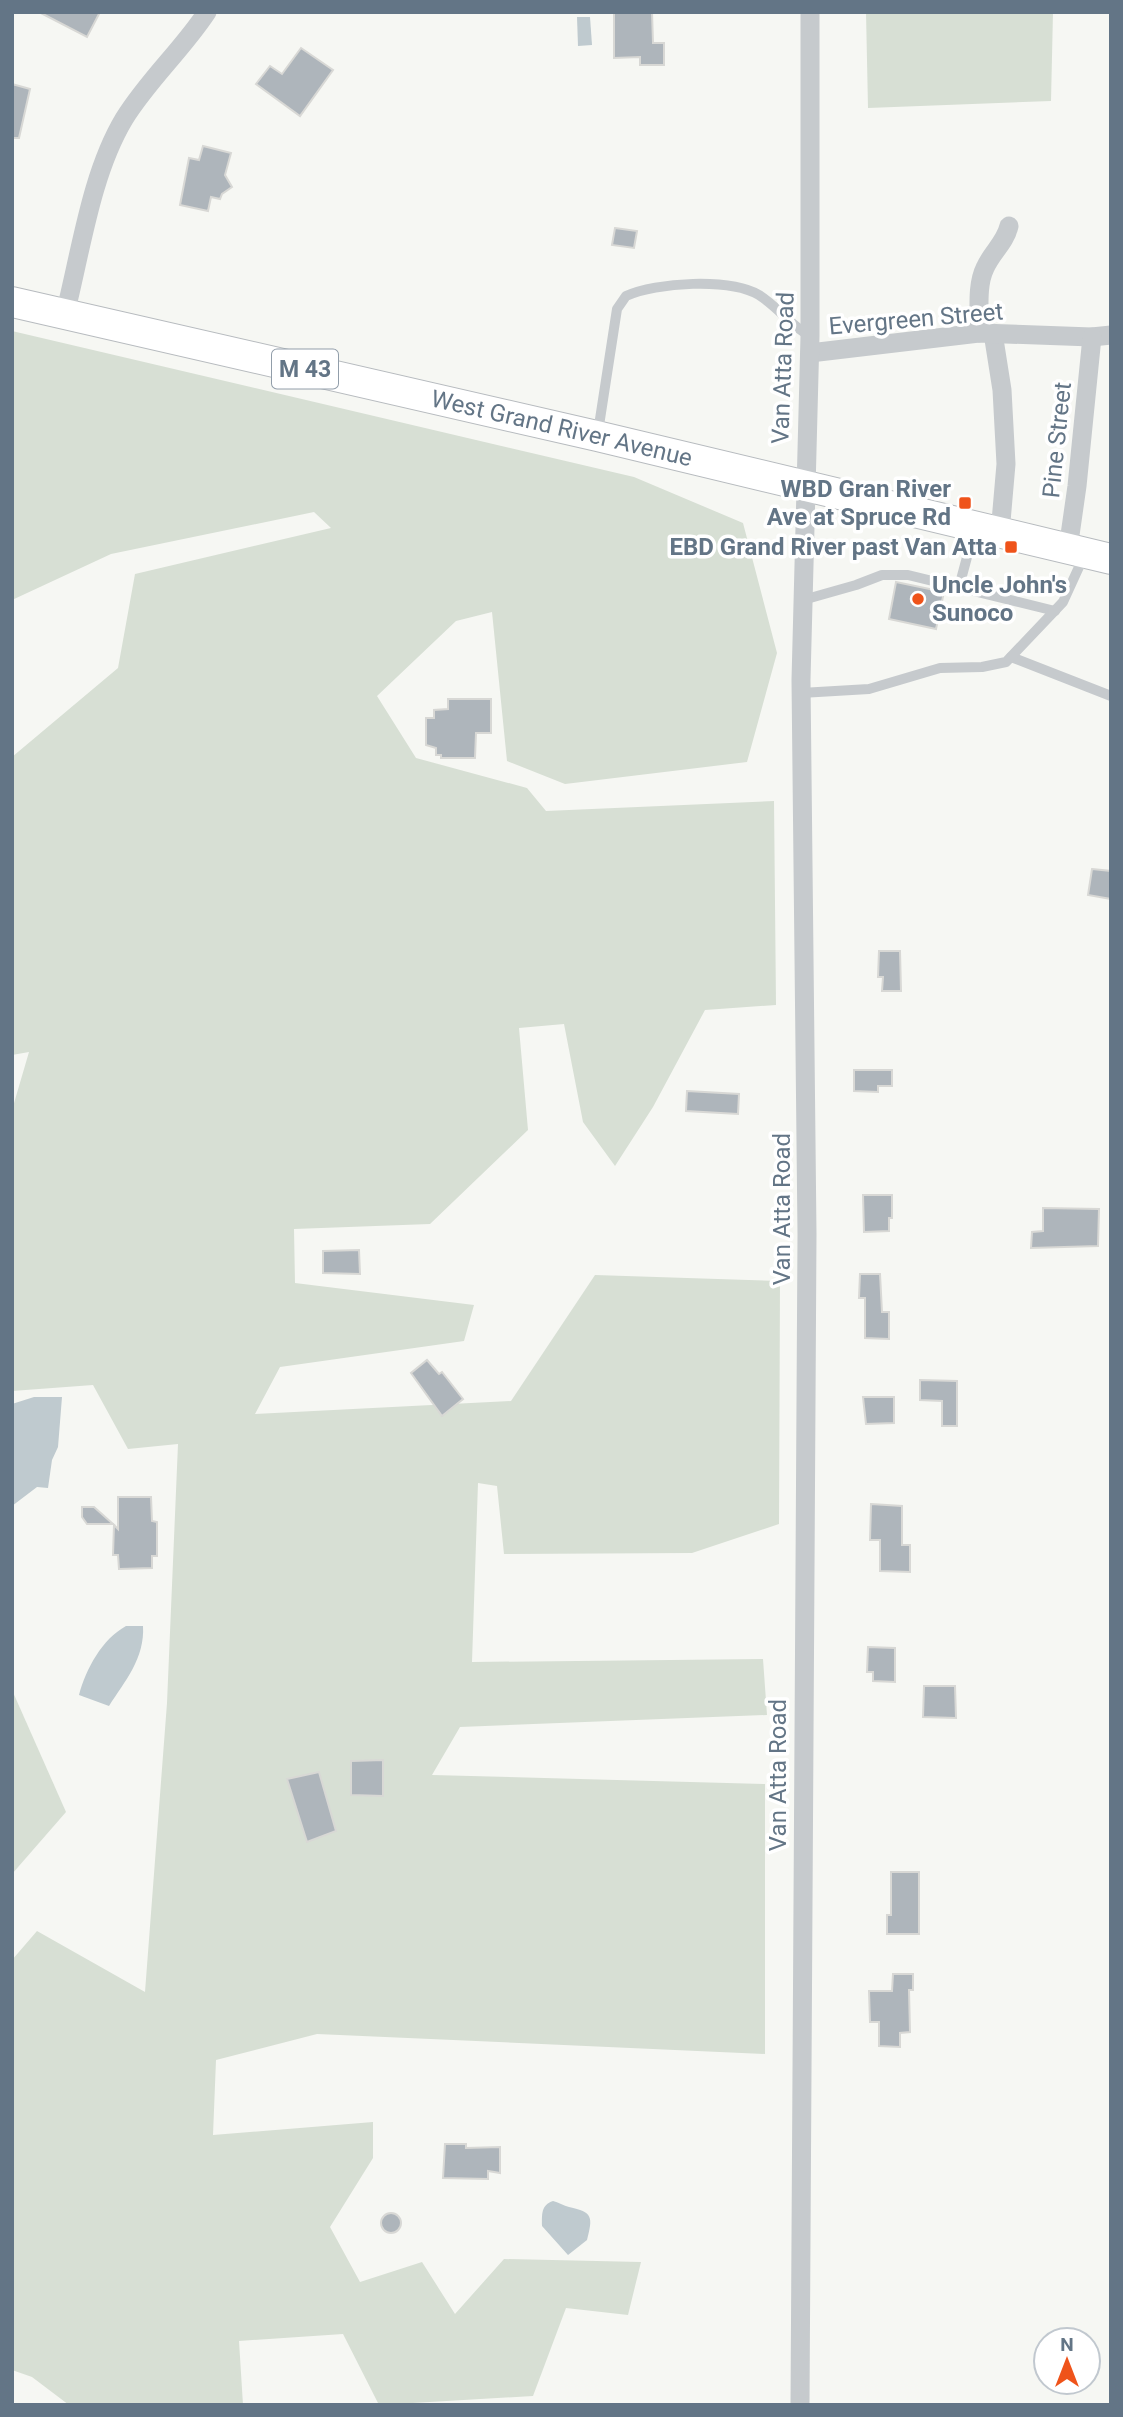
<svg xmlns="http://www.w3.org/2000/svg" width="1123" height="2417" font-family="Roboto,sans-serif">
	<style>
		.green { fill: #d7dfd4 }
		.water { fill: #bfcacf }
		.building { fill: #aeb5bb; stroke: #d8d8d5; stroke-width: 2 }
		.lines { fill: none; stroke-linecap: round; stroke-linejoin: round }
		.primary-casing { stroke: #b7bbbf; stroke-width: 32 }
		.service { stroke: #c6cacd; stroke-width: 10 }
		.minor { stroke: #c6cacd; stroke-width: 19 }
		.primary { stroke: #fff; stroke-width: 30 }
		.poi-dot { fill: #ef531a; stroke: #fff; stroke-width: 2.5 }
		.labels { text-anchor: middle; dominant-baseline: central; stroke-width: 7; stroke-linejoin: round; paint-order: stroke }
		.shield { fill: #fff; stroke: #929eaa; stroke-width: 2 }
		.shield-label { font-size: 23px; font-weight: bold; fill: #637586 }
		.street-label { font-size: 24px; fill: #637586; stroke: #fff }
		.poi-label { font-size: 24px; font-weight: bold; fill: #637586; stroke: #fff; text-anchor: end }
	</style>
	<rect width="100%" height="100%" fill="#f6f7f3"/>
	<!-- green -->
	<g class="green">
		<polygon points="866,12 1053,12 1051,101 868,108"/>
		<polygon points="12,331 634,477 743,523 777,653 747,762 565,784 507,761 492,612 456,621 377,696 416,758 527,788 546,811 774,801 776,1005 705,1010 653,1107 615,1166 583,1122 564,1024 519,1028 528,1130 430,1224 294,1229 295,1283 474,1305 464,1341 280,1367 255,1414 511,1401 595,1275 780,1281 779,1524 692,1553 504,1554 497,1486 478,1483 472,1662 763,1659 767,1715 460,1727 432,1775 765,1784 765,2054 317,2034 216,2060 213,2135 373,2122 373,2158 330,2227 360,2282 422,2262 455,2314 504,2259 641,2262 628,2315 566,2308 533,2396 379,2405 343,2334 239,2341 243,2405 69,2405 32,2377 12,2370 12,1960 37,1931 145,1992 167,1703 178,1444 128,1449 93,1385 12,1391 12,1110 29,1052 12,1055 12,757 118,668 135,574 331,528 314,512 111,554 12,600"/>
		<polygon points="12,1690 66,1812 12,1874"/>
	</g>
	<!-- water -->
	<g class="water">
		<polygon points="577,17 590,17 592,45 578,46"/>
		<polygon points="34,1397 62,1397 58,1447 52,1460 48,1488 37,1487 12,1506 12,1404"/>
		<path d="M126,1626H143C145,1658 125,1681 109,1706L79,1695C86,1669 102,1639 126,1626Z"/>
		<path d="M553,2201C558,2202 564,2206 569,2207C593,2212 593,2217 587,2240L568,2255L542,2226C542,2214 541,2205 553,2201Z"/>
	</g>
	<!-- building -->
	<g class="building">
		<polygon points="39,12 100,12 87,37"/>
		<polygon points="652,12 653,43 664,43 664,65 640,65 640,57 614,58 614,13"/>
		<polygon points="301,48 333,70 300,116 256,84 270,66 282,74"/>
		<polygon points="12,84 30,89 19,138 12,138"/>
		<polygon points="203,146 231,153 225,175 232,187 222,194 220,199 211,197 208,211 180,205 189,158 199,160"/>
		<polygon points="615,228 637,231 634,248 612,245"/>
		<polygon points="896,582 944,592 936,629 889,619"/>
		<polygon points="448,699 491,699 491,733 476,733 475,758 441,758 441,755 436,755 436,748 426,745 426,718 434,718 434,710 448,709"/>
		<polygon points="1092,869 1111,871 1111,899 1088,895"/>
		<polygon points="879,951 900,951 901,991 882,991 883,977 878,977"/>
		<polygon points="854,1070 892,1070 892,1086 878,1086 878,1092 854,1091"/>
		<polygon points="687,1091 739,1094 738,1114 686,1111"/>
		<polygon points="863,1195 892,1195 892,1218 889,1218 889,1231 864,1232"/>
		<polygon points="1043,1208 1099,1209 1098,1246 1031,1248 1032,1232 1043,1231"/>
		<polygon points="359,1250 360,1274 323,1273 323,1251"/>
		<polygon points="860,1274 880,1274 882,1312 889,1312 889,1339 865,1338 865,1298 859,1298"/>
		<polygon points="427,1360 439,1374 442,1372 463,1399 442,1416 411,1373"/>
		<polygon points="920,1380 957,1381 957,1426 942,1426 942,1401 920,1400"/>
		<polygon points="863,1397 894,1397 894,1423 866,1424"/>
		<polygon points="118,1497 151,1497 152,1521 157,1522 157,1556 152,1556 152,1568 119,1569 118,1555 113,1555 114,1525 118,1529"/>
		<polygon points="871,1504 902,1506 902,1545 910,1545 910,1572 880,1571 880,1540 870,1540"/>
		<polygon points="82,1507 94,1507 113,1524 87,1524 82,1517"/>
		<polygon points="868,1647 895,1648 895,1682 873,1681 873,1672 867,1672"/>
		<polygon points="924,1686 955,1686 956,1718 923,1717"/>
		<polygon points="383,1760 383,1796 351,1795 351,1761"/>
		<polygon points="319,1772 336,1831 307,1842 287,1779"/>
		<polygon points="891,1872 919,1872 919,1934 887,1934 887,1915 891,1915"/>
		<polygon points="893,1974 913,1974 913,1990 909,1990 910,2032 900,2033 900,2047 879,2046 879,2022 870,2022 869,1991 892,1991"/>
		<polygon points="445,2144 466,2144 466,2148 500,2147 500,2173 488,2171 488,2179 443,2178"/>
		<circle cx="391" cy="2223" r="10"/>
	</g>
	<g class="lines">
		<!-- primary casing -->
		<g class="primary-casing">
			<g id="primary">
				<path id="s1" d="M12,302L597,436L1111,559"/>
			</g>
		</g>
		<!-- service -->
		<g class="service">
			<path d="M598,432L617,309L626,296C656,282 730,278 759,295C778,307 790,325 810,336"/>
			<polyline points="959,587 974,531"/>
			<polyline points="803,600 856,585 882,575 908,575 1055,611"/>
			<polyline points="1011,657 1111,696"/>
			<polyline points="801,693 869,689 940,668 982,667 1006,662 1063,602 1084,556"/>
		</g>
		<!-- minor -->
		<g class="minor">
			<path d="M65,314C81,251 91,174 124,119C148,80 182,50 207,12"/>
			<path d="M979,333C980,313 976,286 985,268C992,252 1005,243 1009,226"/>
			<polyline points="993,333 1002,390 1006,464 1000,533"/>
			<polyline points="810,353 979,333 1092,337 1111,335"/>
			<polyline points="1068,549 1077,486 1092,337"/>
			<polyline points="800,2405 807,1234 801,680 810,336 810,12"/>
		</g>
		<!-- primary -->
		<use href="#primary" class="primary"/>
	</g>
	<!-- markers -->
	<g class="poi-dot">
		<rect x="958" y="496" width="14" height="14" rx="3.5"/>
		<rect x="1004" y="540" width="14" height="14" rx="3.5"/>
		<circle cx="918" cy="599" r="7"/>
	</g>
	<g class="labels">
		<!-- shield labels -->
		<rect class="shield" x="272" y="349.5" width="66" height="39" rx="5"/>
		<g class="shield-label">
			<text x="305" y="369">M 43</text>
		</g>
		<!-- street labels -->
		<g class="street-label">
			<text transform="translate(916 319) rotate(-5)">Evergreen Street</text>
			<text transform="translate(783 368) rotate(-88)">Van Atta Road</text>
			<text stroke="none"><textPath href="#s1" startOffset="564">West Grand River Avenue</textPath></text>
			<text transform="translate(1057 440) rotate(-84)">Pine Street</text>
			<text transform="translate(782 1209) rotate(-90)">Van Atta Road</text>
			<text transform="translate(778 1775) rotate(-90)">Van Atta Road</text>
		</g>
		<!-- poi labels -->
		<g class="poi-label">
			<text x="951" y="489">WBD Gran River<tspan x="951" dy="28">Ave at Spruce Rd</tspan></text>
			<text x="997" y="547">EBD Grand River past Van Atta</text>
			<text x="932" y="585" text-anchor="start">Uncle John's<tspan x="932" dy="28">Sunoco</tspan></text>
		</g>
	</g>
	<!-- border -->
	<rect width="1123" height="2417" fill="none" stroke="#637586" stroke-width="28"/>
	<!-- north arrow -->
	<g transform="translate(1067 2361)"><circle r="33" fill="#ffffff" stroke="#c1c8cf" stroke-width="2"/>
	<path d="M0-5L12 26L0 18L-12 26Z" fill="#ef531a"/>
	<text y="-10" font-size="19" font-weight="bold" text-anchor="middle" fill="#637586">N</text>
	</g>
</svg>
